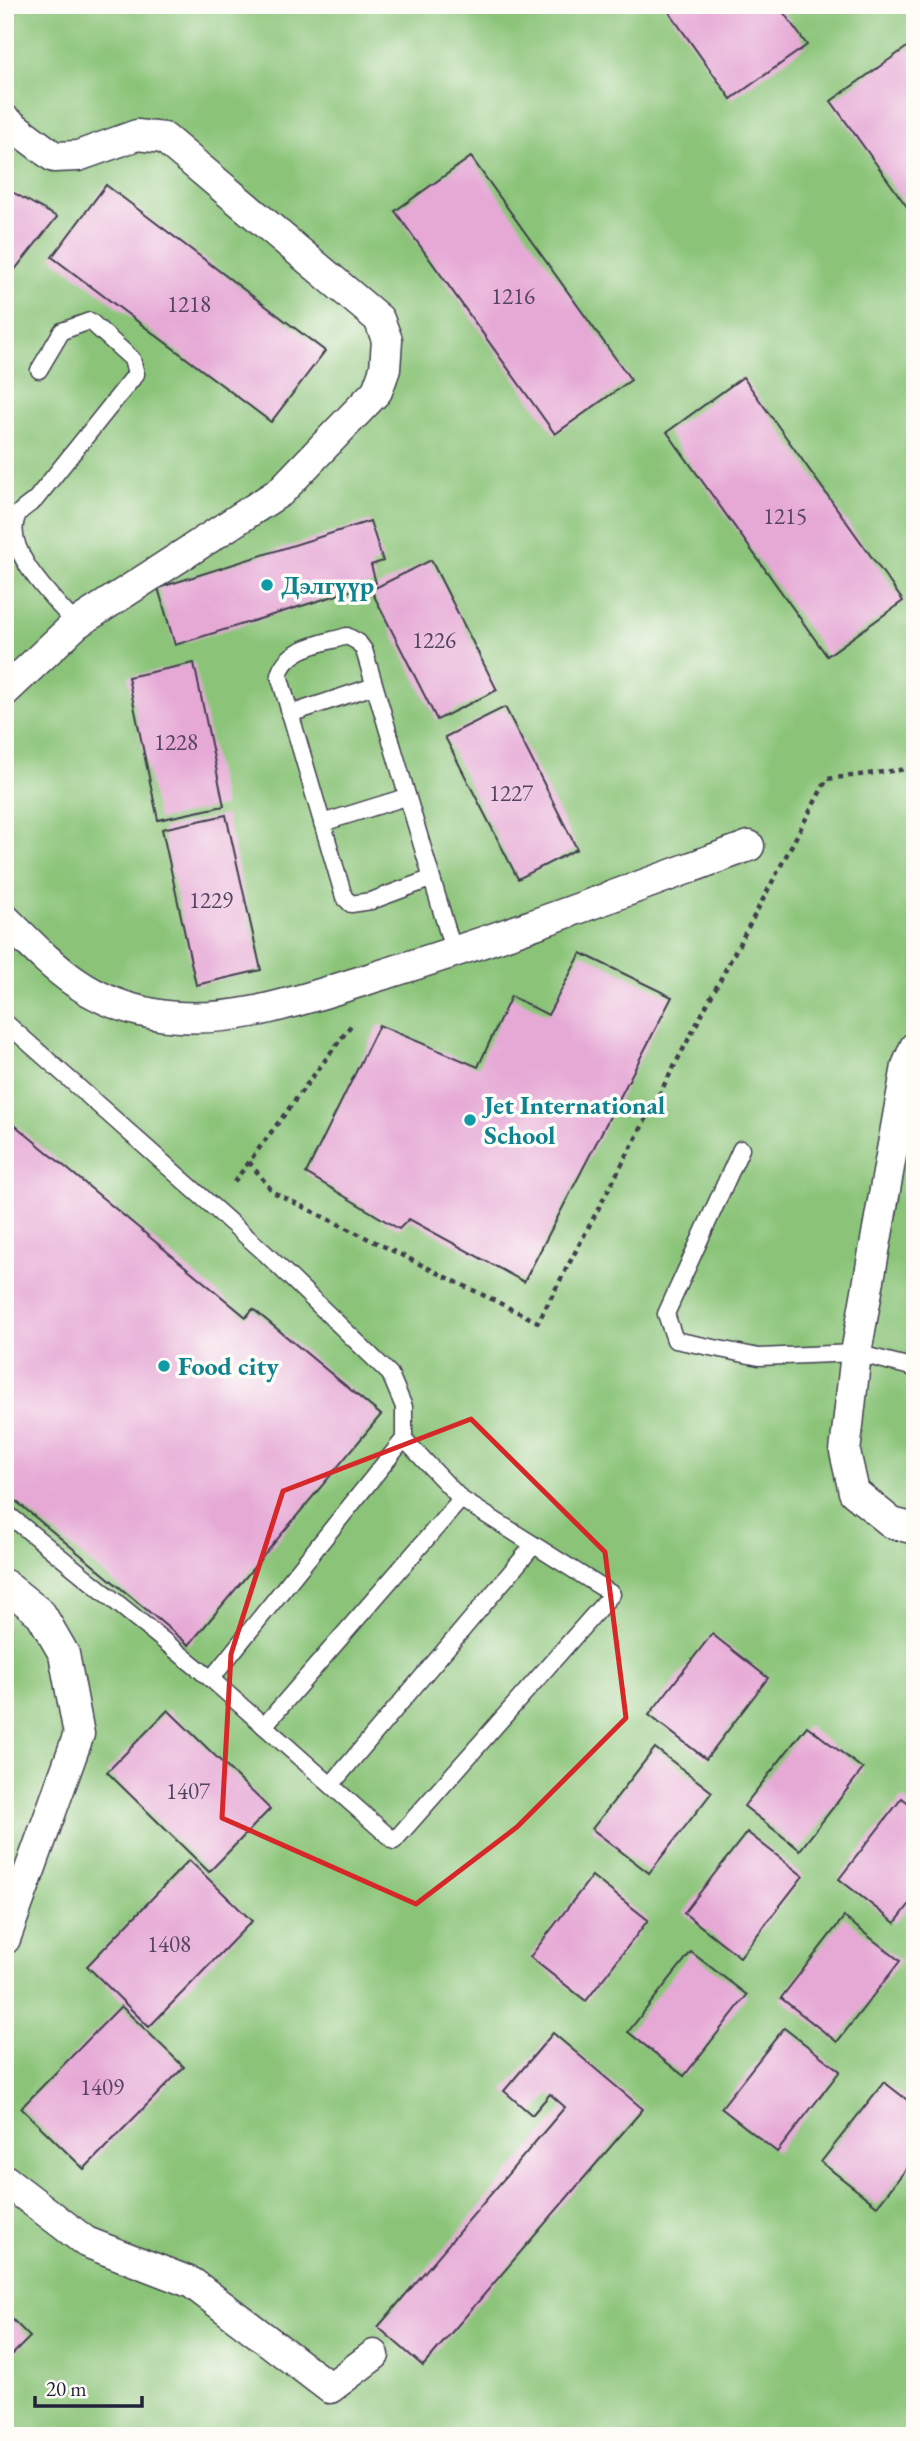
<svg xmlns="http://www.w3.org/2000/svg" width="920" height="2441" font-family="'EB Garamond',serif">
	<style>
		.green { fill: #8bc479; stroke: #56735a; stroke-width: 2 }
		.building { fill: #e6a9d6 }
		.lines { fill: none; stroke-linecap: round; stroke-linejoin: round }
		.service-casing { stroke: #403f4e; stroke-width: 19 }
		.minor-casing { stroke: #403f4e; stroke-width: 33 }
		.path { stroke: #403f4e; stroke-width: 4.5; stroke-dasharray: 5 5; stroke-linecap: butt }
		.service { stroke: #fff; stroke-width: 16 }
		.minor { stroke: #fff; stroke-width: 30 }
		.marked { fill: none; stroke: #d62828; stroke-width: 5; stroke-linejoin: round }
		.culture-dot { fill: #0f9aa8; stroke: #fdfcf7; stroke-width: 2.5 }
		.labels { text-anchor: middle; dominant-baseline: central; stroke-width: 7; stroke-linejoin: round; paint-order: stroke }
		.number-label { font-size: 23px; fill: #534462 }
		.culture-label { font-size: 26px; font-weight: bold; fill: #0d838f; stroke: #fdfcf7; text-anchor: start }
	</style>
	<rect width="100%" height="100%" fill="#fdfcf7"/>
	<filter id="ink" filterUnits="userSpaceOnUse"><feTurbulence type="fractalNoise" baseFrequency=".0143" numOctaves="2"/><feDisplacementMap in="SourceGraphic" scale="14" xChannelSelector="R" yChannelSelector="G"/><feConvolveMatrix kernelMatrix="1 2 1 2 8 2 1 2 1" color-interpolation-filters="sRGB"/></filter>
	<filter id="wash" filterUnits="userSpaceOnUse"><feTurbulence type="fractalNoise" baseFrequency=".00686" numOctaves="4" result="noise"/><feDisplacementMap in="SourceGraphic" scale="28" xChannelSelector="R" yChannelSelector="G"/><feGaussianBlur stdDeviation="1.57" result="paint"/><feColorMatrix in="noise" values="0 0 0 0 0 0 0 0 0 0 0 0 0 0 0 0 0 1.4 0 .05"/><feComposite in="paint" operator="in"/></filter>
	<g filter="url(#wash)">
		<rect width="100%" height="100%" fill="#e9e1bd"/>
		<!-- green -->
		<rect class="green" x="5" y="5" width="910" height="2431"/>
		<g id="blocks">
			<!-- building -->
			<g class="building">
				<polygon points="664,5 778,5 807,45 731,99"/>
				<polygon points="907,47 915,57 915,218 831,101"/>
				<polygon points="471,157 631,380 555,434 395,211"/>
				<polygon points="106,185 325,351 271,422 52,257"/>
				<polygon points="5,188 57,217 5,282"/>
				<polygon points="743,377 903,601 827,656 667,432"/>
				<polygon points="370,521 383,561 371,565 376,583 175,645 158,588"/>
				<polygon points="431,560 497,690 437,720 371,590"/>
				<polygon points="194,663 224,806 158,820 128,677"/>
				<polygon points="505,707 577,849 518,879 445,737"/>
				<polygon points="226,815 261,970 196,985 162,829"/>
				<polygon points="581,953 672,997 524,1282 409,1219 399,1229 306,1173 379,1025 478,1067 511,996 548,1015"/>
				<polygon points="5,1117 246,1317 253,1309 381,1415 189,1645 5,1492"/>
				<polygon points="712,1634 768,1678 706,1759 649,1715"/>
				<polygon points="168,1710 270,1809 209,1872 107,1772"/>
				<polygon points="807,1726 863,1769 800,1850 744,1806"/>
				<polygon points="655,1748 712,1792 649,1873 592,1829"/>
				<polygon points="902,1798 915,1808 915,1897 895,1923 839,1879"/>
				<polygon points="747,1832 803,1876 740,1957 684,1913"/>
				<polygon points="189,1860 252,1921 149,2027 87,1966"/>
				<polygon points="592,1876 648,1920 586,2001 530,1957"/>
				<polygon points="844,1917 900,1961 837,2042 781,1998"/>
				<polygon points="691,1952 747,1995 684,2076 628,2032"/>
				<polygon points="121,2006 184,2067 84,2169 21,2108"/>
				<polygon points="784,2028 840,2071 777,2152 721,2108"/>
				<polygon points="553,2033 643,2109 423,2366 378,2327 565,2107 550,2094 532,2115 504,2091"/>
				<polygon points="884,2082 915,2106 915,2158 877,2206 821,2162"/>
				<polygon points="5,2312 30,2337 5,2362"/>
			</g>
		</g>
	</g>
	<g filter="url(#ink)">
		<use href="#blocks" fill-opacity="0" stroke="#403f4e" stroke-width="2"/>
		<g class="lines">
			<!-- service casing -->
			<g class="service-casing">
				<g id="service">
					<path d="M39,370L62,331L90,321L132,359L136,374L35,500C30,504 22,509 18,514C0,549 54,599 76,624"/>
					<polyline points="290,714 374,686"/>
					<polyline points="322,823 406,797"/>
					<path d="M430,879L371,901L351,904L344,897L279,675C287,647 321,644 347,636L358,642L364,650L454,953"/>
					<polyline points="5,1022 265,1253 390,1374 404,1407 404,1439 211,1679 5,1512"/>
					<polyline points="741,1149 666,1314 675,1340 759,1357 856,1353 915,1368"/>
					<polyline points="211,1679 394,1841 612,1594 461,1499 404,1439"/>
					<polyline points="264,1726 461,1499"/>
					<polyline points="331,1785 533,1546"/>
				</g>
			</g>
			<!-- minor casing -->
			<g class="minor-casing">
				<g id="minor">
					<polyline points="5,120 54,157 78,156 137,135 164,138 379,319 387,340 385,369 377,391 280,492 76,624 5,691"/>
					<path d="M5,919C53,966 85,1002 154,1014C230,1028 307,998 378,976C503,938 626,891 749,846"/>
					<polyline points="915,1047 907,1066 856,1353 845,1452 854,1492 892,1523 915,1529"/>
					<polyline points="5,1585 41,1614 64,1654 79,1734 5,1939"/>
					<polyline points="5,2180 86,2242 192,2283 330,2388 374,2355"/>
				</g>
			</g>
			<!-- path -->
			<g class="path">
				<polyline points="249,1162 273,1192 538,1322 827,779 915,768"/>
				<polyline points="234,1182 352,1024"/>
			</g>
			<!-- service -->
			<use href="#service" class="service"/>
			<!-- minor -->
			<use href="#minor" class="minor"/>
		</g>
	</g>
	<!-- marked area -->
	<path class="marked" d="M471,1419L605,1552L626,1718L517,1827L416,1904L222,1818L231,1654L283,1491Z"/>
	<!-- markers -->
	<g class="culture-dot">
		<circle cx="267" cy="585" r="7"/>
		<circle cx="470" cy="1120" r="7"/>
		<circle cx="164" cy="1366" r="7"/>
	</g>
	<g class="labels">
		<!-- number labels -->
		<g class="number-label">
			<text x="513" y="296">1216</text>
			<text x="189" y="304">1218</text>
			<text x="785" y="516">1215</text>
			<text x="434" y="640">1226</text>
			<text x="176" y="742">1228</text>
			<text x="511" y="793">1227</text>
			<text x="211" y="900">1229</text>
			<text x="188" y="1791">1407</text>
			<text x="169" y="1944">1408</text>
			<text x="102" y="2087">1409</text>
		</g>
		<!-- culture labels -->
		<g class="culture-label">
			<text x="281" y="585">Дэлгүүр</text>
			<text x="484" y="1105">Jet International<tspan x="484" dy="30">School</tspan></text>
			<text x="178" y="1366">Food city</text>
		</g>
	</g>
	<!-- margin -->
	<rect width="920" height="2441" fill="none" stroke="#fdfcf7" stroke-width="28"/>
	<!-- scale -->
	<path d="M35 2396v10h107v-10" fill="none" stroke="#22223b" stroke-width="3.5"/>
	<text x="46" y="2396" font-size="21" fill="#22223b" stroke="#fdfcf7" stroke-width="5" paint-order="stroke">20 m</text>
</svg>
